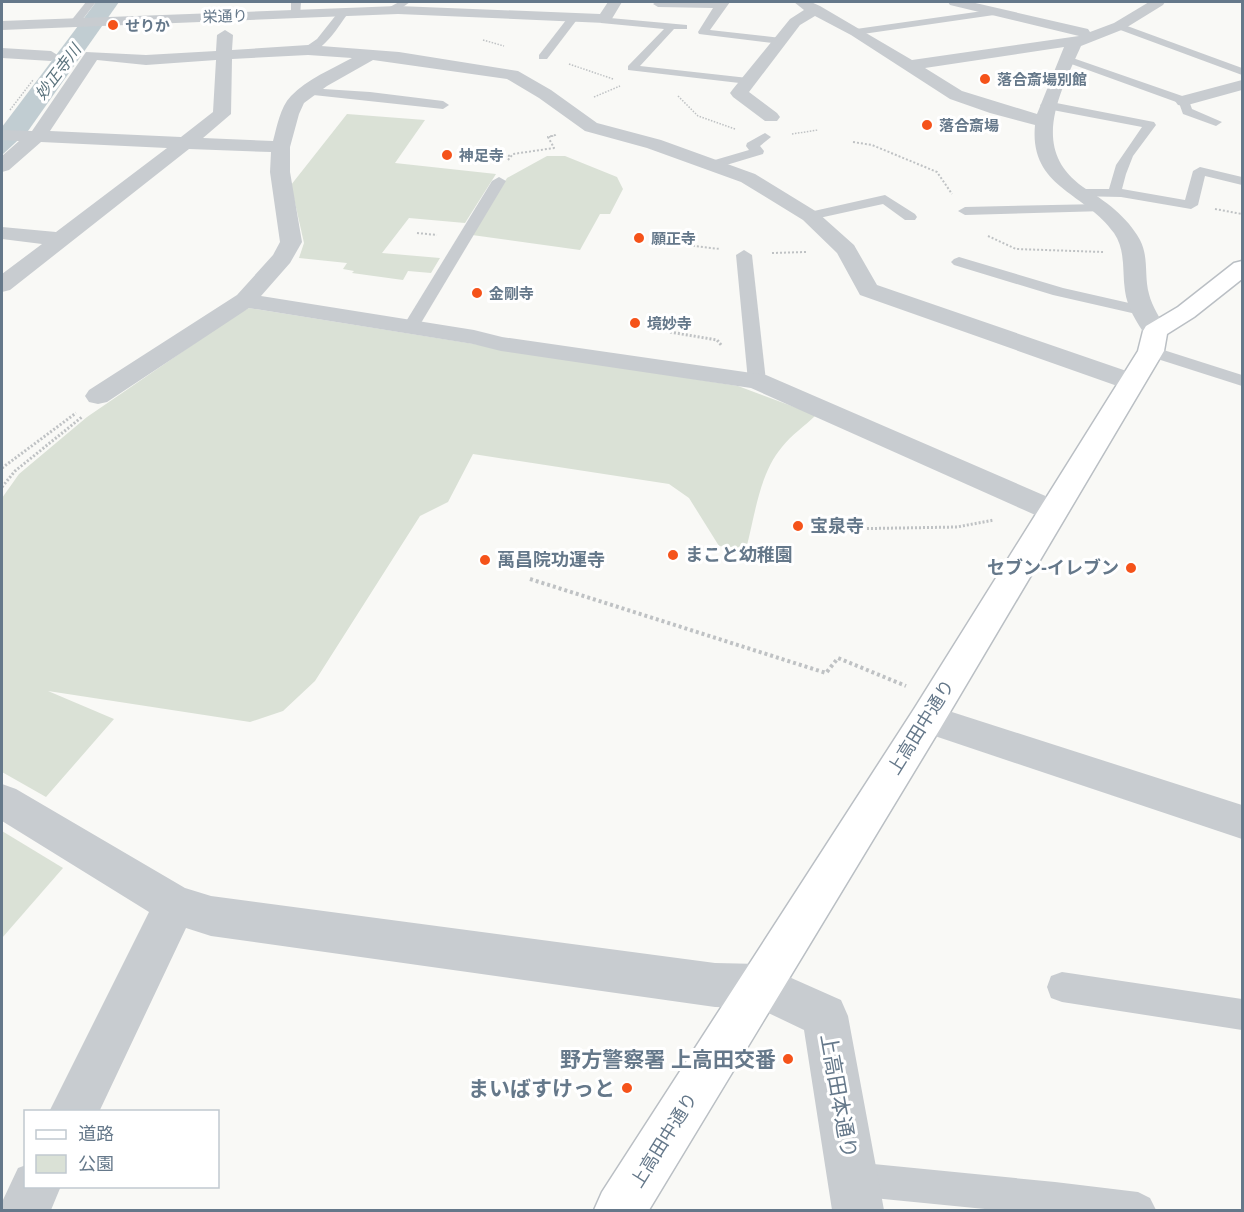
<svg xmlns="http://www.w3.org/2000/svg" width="1244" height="1212" font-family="Arial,'Noto Sans JP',sans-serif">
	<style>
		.green { fill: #dae1d6 }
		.water { fill: #c1cdd2 }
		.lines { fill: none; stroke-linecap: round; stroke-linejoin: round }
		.secondary-casing { stroke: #babfc4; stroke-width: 3 }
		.path-far3 { stroke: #bfc2c4; stroke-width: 1.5; stroke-dasharray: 1.5 1.5; stroke-linecap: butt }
		.path-far2 { stroke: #bfc2c4; stroke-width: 2; stroke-dasharray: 2 2; stroke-linecap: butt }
		.path-far1 { stroke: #bfc2c4; stroke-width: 3; stroke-dasharray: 2 2; stroke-linecap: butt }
		.path { stroke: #bfc2c4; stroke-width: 4; stroke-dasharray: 3 3; stroke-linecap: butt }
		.lane { fill: #c8ccd0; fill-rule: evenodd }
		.street { fill: #c8ccd0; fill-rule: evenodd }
		.secondary { fill: #fff; fill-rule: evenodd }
		.poi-dot { fill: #f5531a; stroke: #fff; stroke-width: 2 }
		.labels { text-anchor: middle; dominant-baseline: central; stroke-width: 6; stroke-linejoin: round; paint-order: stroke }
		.far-street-label { font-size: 15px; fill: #65788a; stroke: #fff }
		.far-poi-label { font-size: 15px; font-weight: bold; fill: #65788a; stroke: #fff; text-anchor: start }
		.far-water-label { font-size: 16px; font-style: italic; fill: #5c747e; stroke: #fff }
		.poi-label { font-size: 18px; font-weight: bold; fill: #65788a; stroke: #fff; text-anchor: start }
		.street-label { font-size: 18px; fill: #65788a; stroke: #fff }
		.near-poi-label { font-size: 21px; font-weight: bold; fill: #65788a; stroke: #fff; text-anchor: end }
		.near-street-label { font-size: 21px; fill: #65788a; stroke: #fff }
	</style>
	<rect width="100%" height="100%" fill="#f9f9f6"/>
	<!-- green -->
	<g class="green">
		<polygon points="347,114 425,120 395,163 496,174 465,223 409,218 382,253 440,258 431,273 408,271 403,280 352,273 354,271 343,269 347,263 299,258 304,243 291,185"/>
		<polygon points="547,156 565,156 617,177 623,189 610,214 600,214 580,250 472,235 507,178"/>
		<path d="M249,308L738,386L816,415C805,426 791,435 782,447C759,474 755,516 746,549L719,546L689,498L669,484L473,454L448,502L420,516L315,681L283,711L250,722L48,691L114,719L46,797L2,772V498L19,474L87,417L239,313Z"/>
		<polygon points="2,831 63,868 2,938"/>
	</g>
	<!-- water -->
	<polygon class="water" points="96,2 119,2 28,131 2,155 2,127"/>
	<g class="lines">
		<!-- secondary casing -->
		<g class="secondary-casing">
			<polygon id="secondary" points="1242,261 1242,279 1194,317 1167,334 1164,351 940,729 649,1210 594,1210 602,1192 914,709 1138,351 1143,331 1146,326 1178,307 1234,263"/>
		</g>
		<!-- path-far3 -->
		<g class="path-far3">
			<polyline points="483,40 504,46"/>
			<polyline points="569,64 613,79"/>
			<polyline points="678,96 698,116 735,129"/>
			<polyline points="594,97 620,86"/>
			<polyline points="10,110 33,80"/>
			<polyline points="792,134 818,130"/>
			<polyline points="549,137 556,135"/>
		</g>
		<!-- path-far2 -->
		<g class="path-far2">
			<polyline points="853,142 872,145 937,172 952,194"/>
			<polyline points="468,153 512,156"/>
			<polyline points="508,160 513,154 554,148 548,137 555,135"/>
			<polyline points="1215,209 1242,214"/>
			<polyline points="417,233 437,235"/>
			<polyline points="988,236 1016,249 1103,252"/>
			<polyline points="677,244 720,249"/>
			<polyline points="772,253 806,252"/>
		</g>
		<!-- path-far1 -->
		<g class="path-far1">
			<polyline points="670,332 717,340 722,346"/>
			<polyline points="2,468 76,413"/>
			<polyline points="2,487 15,471 82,417"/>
			<polyline points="843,529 957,527 994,520"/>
		</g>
		<!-- path -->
		<polyline class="path" points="530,579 826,673 838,658 906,686"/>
		<!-- lane -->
		<g class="lane">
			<polygon points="86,2 96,2 79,24 71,24 70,22"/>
			<polygon points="291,2 301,2 300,16 291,14"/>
			<polygon points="399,2 410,2 396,12 388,12 388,8"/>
			<polygon points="656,2 730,2 710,30 781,38 786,41 781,44 699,34 698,32 713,8 658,7 653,4"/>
			<polygon points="997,9 1002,12 1001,14 856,35 851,32 856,29"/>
			<path d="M340,10L349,12C339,25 323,55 304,52V48L317,39Z"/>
			<polygon points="570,15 579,17 547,59 539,59 539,55"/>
			<polygon points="605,16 610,18 687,25 687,29 674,29 640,66 748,78 754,81 748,84 628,70 628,66 664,29 601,23 600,19"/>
			<polygon points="1119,23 1242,68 1242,75 1115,28 1115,24"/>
			<polygon points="1067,56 1188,98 1192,109 1222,122 1216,126 1183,114 1179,103 1063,61 1063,57"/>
			<polygon points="308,88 370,92 443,101 449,105 443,109 304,94 302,92"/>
			<polygon points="1046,101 1154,122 1156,125 1133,156 1126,174 1122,189 1185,200 1193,171 1200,167 1242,177 1242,185 1205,176 1198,205 1191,209 1121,197 1076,196 1074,193 1081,189 1109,189 1116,165 1142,127 1042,108 1040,105"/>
			<polygon points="765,133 771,137 760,146 764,151 763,154 713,169 706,165 708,162 749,150 746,146 747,143"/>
			<polygon points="499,177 506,181 418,328 410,333 404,332 402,328 492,181"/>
			<polygon points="885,195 915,214 917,217 915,220 905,220 883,204 810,220 803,216 805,213"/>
			<polygon points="1100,204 1107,208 1105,211 965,215 958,211 965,207"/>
			<polygon points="744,250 752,255 766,381 763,385 751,385 748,381 736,255"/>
			<polygon points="959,257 1063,288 1151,308 1153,311 1145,316 1053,295 954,265 951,262 954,259"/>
			<polygon points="1151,346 1242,375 1242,386 1145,355 1142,351 1145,347"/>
			<polygon points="1062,972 1242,999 1242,1030 1062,1002 1051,998 1047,987 1051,976"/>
			<polygon points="853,1162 1055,1182 1138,1192 1150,1198 1156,1210 995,1210 853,1196 841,1191 836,1179 841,1167"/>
		</g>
		<!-- street -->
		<g class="street">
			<polygon points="608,2 622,2 610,22 605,23 398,14 2,30 2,21 398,6 600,14"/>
			<path d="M794,2H811L820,6L912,60L1079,36L950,5L948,2H971L1088,29L1090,32L1114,23L1149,2H1165L1163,5L1124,29L1081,46C1060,93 1029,149 1083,187C1105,201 1127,216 1140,240C1149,257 1144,276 1149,294C1152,307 1161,319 1167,331L1164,336L1155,338L1146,336C1137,323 1127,307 1125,291C1122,271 1126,251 1114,233C1085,192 1029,188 1035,125L990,113L950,99L851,35L815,16L800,25L749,92L777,113L780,117L777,121H765L733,97L730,93L733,89L790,19L804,10ZM1064,47L1037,114L962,91L925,68Z"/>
			<path d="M225,30L233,35L232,50L308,45L399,52L518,71L551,90L597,123L661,140L755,174L817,212L854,245L877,285L1141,376L1145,382L1141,388L1132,390L1123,388L860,295L837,253L803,220L741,182L647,148L585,131L539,98L507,79L373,60L327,86L304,103L299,114L290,147V172L302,242L290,263L261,296L474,330L502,337L766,375L1064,504L1068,511L1064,518L1053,521L1042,518L751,388L501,351L473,344L249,308L107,402L98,404L89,402L85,396L89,390L237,295L273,255L280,242L270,172L271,152L189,149L10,290L2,292V274L42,244L2,239V227L56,232L167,148L41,142L9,170L2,172V156L19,141L2,140V130L32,131L86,52L146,55L216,51L217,35ZM308,55L352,58C332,69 307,79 291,96C280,107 277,127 273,141L203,138L231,114L232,59ZM97,60L146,65L216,60L213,112L181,137L50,131Z"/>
			<polygon points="2,48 51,51 59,56 51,61 2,58"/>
			<polygon points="1242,80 1242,90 1184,106 1178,105 1175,101 1178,97"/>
			<polygon points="927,704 1242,805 1242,839 914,729 909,719 914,709"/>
			<polygon points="2,784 16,789 185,888 211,896 715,963 760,964 841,1000 848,1016 884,1210 832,1210 804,1030 758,1008 715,1007 211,936 186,928 99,1112 49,1112 149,912 2,821"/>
			<polygon points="26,1165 26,1186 61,1186 51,1210 2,1210 2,1202 18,1168"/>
		</g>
		<!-- secondary -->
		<use href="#secondary" class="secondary"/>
	</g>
	<!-- markers -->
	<g class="poi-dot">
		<circle cx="113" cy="25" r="6"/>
		<circle cx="985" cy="79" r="6"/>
		<circle cx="927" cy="125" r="6"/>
		<circle cx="447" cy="155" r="6"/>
		<circle cx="639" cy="238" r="6"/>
		<circle cx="477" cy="293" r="6"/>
		<circle cx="635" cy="323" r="6"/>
		<circle cx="798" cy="526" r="6"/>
		<circle cx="673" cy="555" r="6"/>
		<circle cx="485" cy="560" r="6"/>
		<circle cx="1131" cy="568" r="6"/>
		<circle cx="788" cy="1059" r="6"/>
		<circle cx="627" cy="1088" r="6"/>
	</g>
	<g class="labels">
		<!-- far-street labels -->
		<g class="far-street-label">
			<text transform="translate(225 16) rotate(-2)">栄通り</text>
		</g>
		<!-- far-poi labels -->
		<g class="far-poi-label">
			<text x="125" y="25">せりか</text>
			<text x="997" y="79">落合斎場別館</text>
			<text x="939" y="125">落合斎場</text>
			<text x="459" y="155">神足寺</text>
			<text x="651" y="238">願正寺</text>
			<text x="489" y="293">金剛寺</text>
			<text x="647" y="323">境妙寺</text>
		</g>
		<!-- far-water labels -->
		<g class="far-water-label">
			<text transform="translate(58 72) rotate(-53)">妙正寺川</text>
		</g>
		<!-- poi labels -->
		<g class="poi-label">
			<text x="810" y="526">宝泉寺</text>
			<text x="685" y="555">まこと幼稚園</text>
			<text x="497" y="560">萬昌院功運寺</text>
			<text x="1119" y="568" text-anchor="end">セブン-イレブン</text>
		</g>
		<!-- street labels -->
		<g class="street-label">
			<text transform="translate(921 727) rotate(-58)">上高田中通り</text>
			<text transform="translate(664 1140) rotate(-58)">上高田中通り</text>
		</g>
		<!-- near-poi labels -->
		<g class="near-poi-label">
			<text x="776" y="1059">野方警察署 上高田交番</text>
			<text x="615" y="1088">まいばすけっと</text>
		</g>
		<!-- near-street labels -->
		<g class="near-street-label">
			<text transform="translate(839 1096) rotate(80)">上高田本通り</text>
		</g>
	</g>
	<!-- border -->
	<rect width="1244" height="1212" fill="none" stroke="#65788a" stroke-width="6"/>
	<!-- legend -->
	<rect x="24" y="1110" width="195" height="78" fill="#ffffff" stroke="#c1c9d0" stroke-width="1.5"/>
	<rect x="36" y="1130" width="30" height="9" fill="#ffffff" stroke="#c1c9d0" stroke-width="1.5"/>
	<text x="78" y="1140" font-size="18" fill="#65788a">道路</text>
	<rect x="36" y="1155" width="30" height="18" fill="#dae1d6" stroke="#c1c9d0" stroke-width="1.5"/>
	<text x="78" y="1170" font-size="18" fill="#65788a">公園</text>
</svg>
